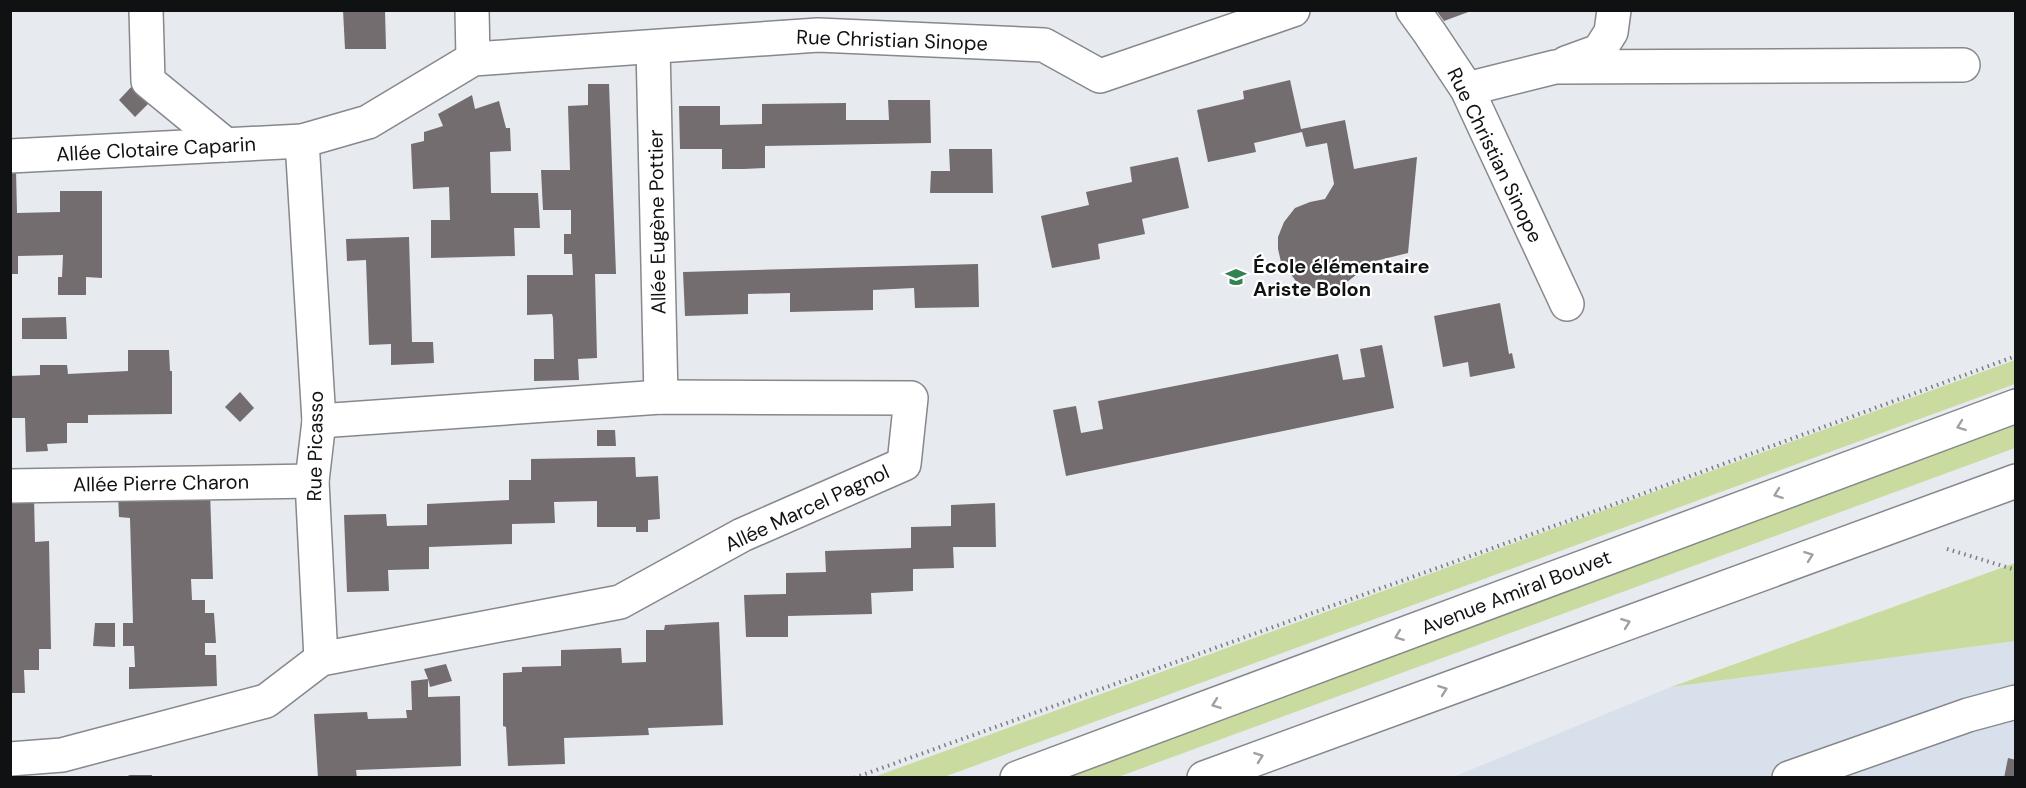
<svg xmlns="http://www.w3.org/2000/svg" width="2026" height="788" font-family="'DM Sans',sans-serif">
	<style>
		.built { fill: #d8e0eb }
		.green { fill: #cadba0 }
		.building { fill: #736d6f }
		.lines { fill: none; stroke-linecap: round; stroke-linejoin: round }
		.minor-casing { stroke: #86888d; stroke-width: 36 }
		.major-casing { stroke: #86888d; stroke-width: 36 }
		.path { stroke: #7b7d80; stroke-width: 4; stroke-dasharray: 1.5 4.5; stroke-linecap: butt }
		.minor { stroke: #fff; stroke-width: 33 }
		.major { stroke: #fff; stroke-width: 33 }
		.oneway { stroke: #9fa0a1 }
		.labels { text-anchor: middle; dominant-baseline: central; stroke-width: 4.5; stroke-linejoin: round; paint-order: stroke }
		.street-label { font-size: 20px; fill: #101113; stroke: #fff }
		.poi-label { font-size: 20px; font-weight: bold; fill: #101113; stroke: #fff; text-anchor: start }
	</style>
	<rect width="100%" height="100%" fill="#e7eaef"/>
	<!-- built -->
	<polygon class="built" points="2015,641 2015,777 1451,778 1671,687"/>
	<!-- green -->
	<g class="green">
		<polygon points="2015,360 2015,384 944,777 874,777"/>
		<polygon points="2015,424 2015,448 1118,777 1051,778"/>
		<polygon points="2015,563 2015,641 1671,687"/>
	</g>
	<!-- building -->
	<g class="building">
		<polygon points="343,10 385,10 386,49 345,49"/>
		<polygon points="1436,10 1471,10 1471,11 1444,21"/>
		<polygon points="1290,80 1301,129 1345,120 1354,169 1417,157 1408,253 1363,264 1356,275 1347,282 1335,288 1322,290 1308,287 1296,281 1281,262 1278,249 1278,237 1284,222 1295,208 1310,202 1325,199 1334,184 1327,143 1306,147 1302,132 1254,143 1256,152 1208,162 1197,110 1244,99 1243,91"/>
		<polygon points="134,84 151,101 135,117 119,100"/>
		<polygon points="588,84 609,84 616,274 595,274 597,358 578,359 579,380 534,381 534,359 554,359 553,318 552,314 527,315 527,275 573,275 572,254 564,254 564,234 571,234 571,210 543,210 541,170 570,170 568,106 588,105"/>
		<polygon points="472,95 475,109 499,101 506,128 510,128 511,151 490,152 491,193 538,193 540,228 514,228 515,256 431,258 431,220 450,220 449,187 413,189 411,144 424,141 424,132 443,126 438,114"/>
		<polygon points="888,100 930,100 931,143 765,146 765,168 744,169 722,169 722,149 680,149 679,106 720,106 720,125 762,124 762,104 846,103 846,120 889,120"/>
		<polygon points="949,149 992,149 993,193 930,193 931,171 950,171"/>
		<polygon points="1178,157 1189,208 1142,219 1145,234 1098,244 1100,259 1052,268 1041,216 1089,205 1086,192 1132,182 1130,167"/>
		<polygon points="10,170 16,170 17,213 60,212 60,191 102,191 102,278 86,277 86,295 58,295 58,277 62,277 63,255 18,256 18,274 10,274"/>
		<polygon points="409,237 412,342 433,342 434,363 391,365 391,344 369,345 366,260 347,261 346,239"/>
		<polygon points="978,264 979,307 915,308 914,288 873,290 873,310 790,312 790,293 748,294 748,314 685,316 683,272"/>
		<polygon points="1500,303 1509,354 1512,353 1515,368 1470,377 1468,362 1443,367 1434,316"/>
		<polygon points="66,317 67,339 22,339 22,318"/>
		<polygon points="1382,345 1394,408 1066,476 1053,410 1076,406 1081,433 1103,429 1098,401 1338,354 1343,380 1365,377 1360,349"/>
		<polygon points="128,350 169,350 170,371 172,371 172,414 88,415 88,423 67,423 67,443 47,444 48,451 26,452 25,418 10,418 10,376 40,375 40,365 67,365 68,374 128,371"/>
		<polygon points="240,392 254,408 240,422 225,407"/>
		<polygon points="597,430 615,430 616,446 597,446"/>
		<polygon points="635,457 636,477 658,476 660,519 648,520 648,532 636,532 636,527 597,527 597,501 554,502 555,523 512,524 512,544 429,547 429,569 388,570 389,591 347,592 344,515 386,514 387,526 427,525 427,504 509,500 509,480 531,480 531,459"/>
		<polygon points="210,492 213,579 191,579 192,600 205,600 205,613 214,613 216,643 205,643 205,655 216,655 217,686 129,689 129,667 135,667 134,646 123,646 123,623 133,623 130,518 119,517 118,494"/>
		<polygon points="34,497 35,542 49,541 51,649 39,649 39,670 24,670 25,693 10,693 10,498"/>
		<polygon points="995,503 996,547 953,547 954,568 913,569 913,591 871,593 872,614 788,616 788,637 746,637 744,595 786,594 786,573 826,572 825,551 911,548 911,527 951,526 951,505"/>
		<polygon points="719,622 723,725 648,728 649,735 564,738 565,764 508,766 506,727 503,726 503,673 522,672 522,667 561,666 561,650 621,648 622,663 646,662 646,630 664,630 665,625"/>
		<polygon points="95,623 115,623 115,647 93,646"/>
		<polygon points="446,664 452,681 430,687 428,679 428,697 460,696 461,766 356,770 357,778 318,778 314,714 367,712 368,719 407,718 406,710 412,710 411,681 428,679 424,669"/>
		<polygon points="2008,758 2016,760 2016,778 2004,778"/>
		<polygon points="130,775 152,775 152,778 122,778"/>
	</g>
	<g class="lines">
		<!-- minor casing -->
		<g class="minor-casing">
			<g id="minor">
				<polyline points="146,10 148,81 226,145"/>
				<polyline points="472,10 473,59"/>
				<polyline points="1413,10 1429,32 1467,89 1567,304"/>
				<polyline points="653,47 661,397"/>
				<polyline points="1566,63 1599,51 1611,32 1614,10"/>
				<polyline points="1467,89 1555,67 1963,65"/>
				<polyline points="302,141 319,421 312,481 321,659"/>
				<polyline points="10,156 302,141 368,122 473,59 818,35 1044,45 1100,76 1293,10"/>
				<polyline points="10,486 312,481"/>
				<polyline points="10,759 62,755 266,701 321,659 620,602 742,535 904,464 911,398 661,397 319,421"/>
				<polyline points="1789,778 1968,715 2016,702"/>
			</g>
		</g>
		<!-- major casing -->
		<g class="major-casing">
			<g id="major">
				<polyline points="1017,778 2016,406"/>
				<polyline points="1204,778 2016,481"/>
			</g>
		</g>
		<!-- path -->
		<g class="path">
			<polyline points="1947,549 2016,570"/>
			<polyline points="854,778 1601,509 2016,356"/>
		</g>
		<!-- minor -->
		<use href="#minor" class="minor"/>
		<!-- major -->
		<use href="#major" class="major"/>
	</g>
	<!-- one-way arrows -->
	<defs><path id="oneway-chevron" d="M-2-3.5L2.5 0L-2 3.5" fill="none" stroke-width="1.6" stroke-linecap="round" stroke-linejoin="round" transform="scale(1.5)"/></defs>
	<g class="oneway">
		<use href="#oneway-chevron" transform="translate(1961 426) rotate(160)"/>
		<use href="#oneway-chevron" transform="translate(1778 494) rotate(160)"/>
		<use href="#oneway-chevron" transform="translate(1809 556) rotate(-20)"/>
		<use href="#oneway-chevron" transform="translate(1626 623) rotate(-20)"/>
		<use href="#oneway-chevron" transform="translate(1399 636) rotate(159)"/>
		<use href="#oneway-chevron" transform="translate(1443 690) rotate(-20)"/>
		<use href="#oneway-chevron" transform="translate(1216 704) rotate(160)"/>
		<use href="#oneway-chevron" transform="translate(1259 757) rotate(-20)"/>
	</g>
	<!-- icons -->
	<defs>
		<g id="school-bare" transform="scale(1.62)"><path d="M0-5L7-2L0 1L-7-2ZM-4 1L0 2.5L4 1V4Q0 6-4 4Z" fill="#338252" stroke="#fff" stroke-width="2.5" paint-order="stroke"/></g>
	</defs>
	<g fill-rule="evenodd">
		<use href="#school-bare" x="1236" y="277"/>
	</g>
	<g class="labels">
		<!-- street labels -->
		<g class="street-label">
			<text transform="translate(892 40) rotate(2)">Rue Christian Sinope</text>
			<text transform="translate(156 149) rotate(-3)">Allée Clotaire Caparin</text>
			<text transform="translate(1495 155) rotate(64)">Rue Christian Sinope</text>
			<text transform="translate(657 222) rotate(-91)">Allée Eugène Pottier</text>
			<text transform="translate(315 446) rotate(-89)">Rue Picasso</text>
			<text transform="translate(161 483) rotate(-1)">Allée Pierre Charon</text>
			<text transform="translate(807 508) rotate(-25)">Allée Marcel Pagnol</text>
			<text transform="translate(1516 592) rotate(-21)">Avenue Amiral Bouvet</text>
		</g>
		<!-- poi labels -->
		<g class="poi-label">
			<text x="1253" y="266">École élémentaire<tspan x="1253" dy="23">Ariste Bolon</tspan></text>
		</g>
	</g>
	<!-- border -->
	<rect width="2026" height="788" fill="none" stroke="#101113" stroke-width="24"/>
</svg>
